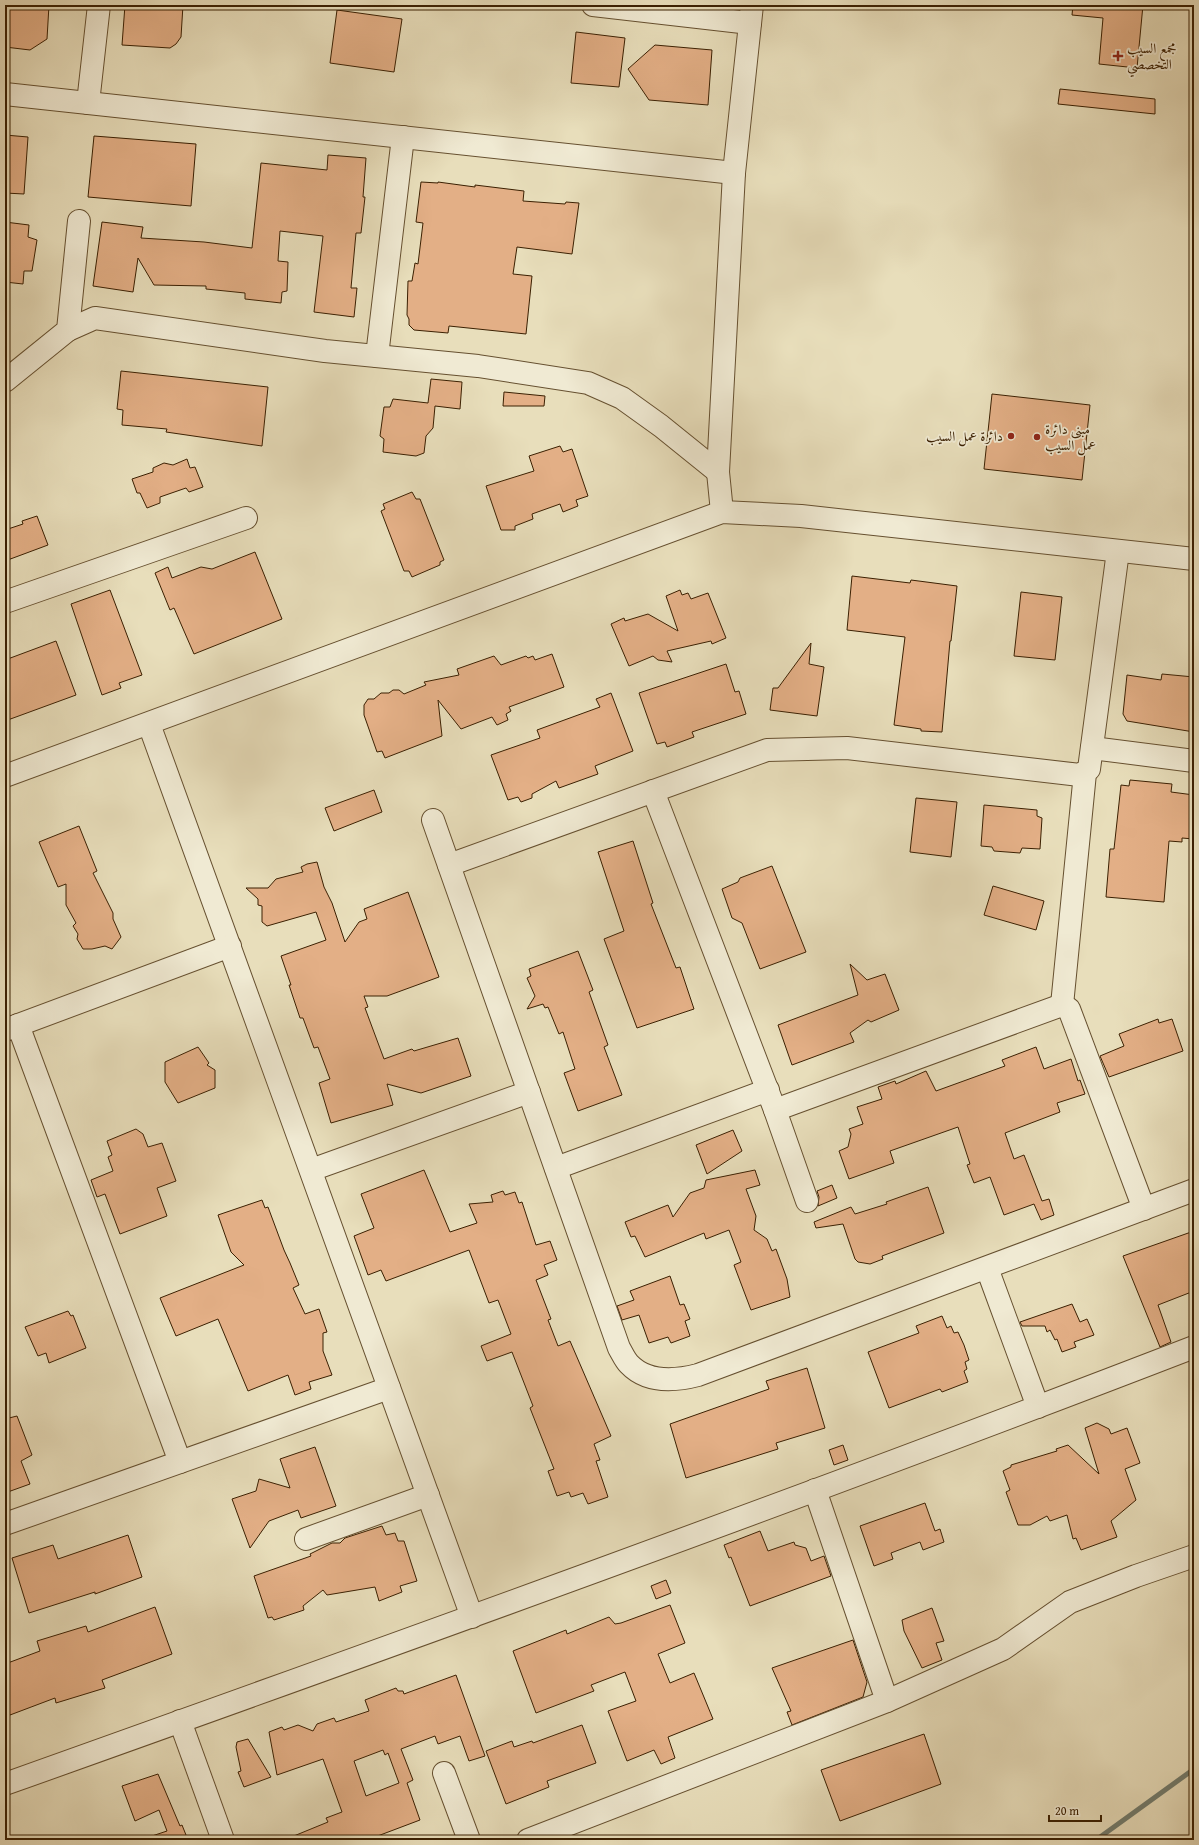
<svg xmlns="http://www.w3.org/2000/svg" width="1199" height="1845" font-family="'Gentium Book Plus',Amiri,serif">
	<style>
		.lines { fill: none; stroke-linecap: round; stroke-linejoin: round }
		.stream { stroke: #737d6f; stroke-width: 5 }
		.building { fill: #e3af86; stroke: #3b2002; fill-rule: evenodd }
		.minor-casing { stroke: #665030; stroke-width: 24 }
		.minor { stroke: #f0ead3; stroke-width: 22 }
		.poi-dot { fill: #8f2418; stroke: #f0ead3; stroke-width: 1.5 }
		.labels { text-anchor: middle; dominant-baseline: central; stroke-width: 3.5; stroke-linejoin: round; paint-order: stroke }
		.poi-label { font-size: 14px; fill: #3b2002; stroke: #f0ead3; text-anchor: start }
	</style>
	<rect width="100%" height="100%" fill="#e8debb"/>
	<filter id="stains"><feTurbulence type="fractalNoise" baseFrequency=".005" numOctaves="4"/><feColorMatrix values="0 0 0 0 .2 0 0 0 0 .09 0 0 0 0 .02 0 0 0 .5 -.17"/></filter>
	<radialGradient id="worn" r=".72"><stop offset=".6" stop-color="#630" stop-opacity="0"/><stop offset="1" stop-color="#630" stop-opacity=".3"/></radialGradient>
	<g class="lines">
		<!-- stream -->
		<polyline class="stream" points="1096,1840 1194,1769"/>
	</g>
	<!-- building -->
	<g class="building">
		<polygon points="5,5 49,5 47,39 30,50 5,47"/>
		<polygon points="125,5 183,5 181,37 176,44 170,48 122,45"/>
		<polygon points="1073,5 1143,5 1137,68 1099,64 1103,18 1072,15"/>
		<polygon points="337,10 402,19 394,72 330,63"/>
		<polygon points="576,32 625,38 619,87 571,83"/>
		<polygon points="655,45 712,50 708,105 649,100 628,69"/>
		<polygon points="1060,89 1155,99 1155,114 1058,104"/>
		<polygon points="5,135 28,137 24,194 5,193"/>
		<polygon points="94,136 196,144 191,206 88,197"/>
		<polygon points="328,155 366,158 363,197 365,197 361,233 356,233 351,288 357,288 354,317 314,312 323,236 280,231 278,261 288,262 287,291 282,292 281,303 245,299 245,293 206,289 206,286 154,285 138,258 133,292 93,286 102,222 143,227 141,238 204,242 252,248 261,163 327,170"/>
		<polygon points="421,182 438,183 438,182 475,187 475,185 524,191 523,201 565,204 566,202 579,203 572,254 517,247 513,274 532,276 526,334 449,326 448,333 414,330 409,325 409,319 407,315 408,281 412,281 415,263 418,264 423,223 416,222"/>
		<polygon points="5,222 29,225 28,237 37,240 32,271 24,271 23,284 5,282"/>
		<polygon points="121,371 268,387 262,446 166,432 167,429 122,425 123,410 117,409"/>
		<polygon points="431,379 462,382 460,409 435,406 433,428 426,436 424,453 416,456 383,452 384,439 380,436 384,407 390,407 393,399 428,403"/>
		<polygon points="504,392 545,396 544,406 503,406"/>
		<polygon points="992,394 1090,405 1082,480 984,469"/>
		<polygon points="560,446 563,452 572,449 588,496 576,500 578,506 563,512 560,504 532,514 533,519 515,526 515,530 501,530 486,486 534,471 529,456"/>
		<polygon points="187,459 190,468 195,467 203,487 189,492 186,488 160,497 160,503 147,508 140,493 137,493 132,479 153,472 153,468 164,463 173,465"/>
		<polygon points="412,492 416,499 420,499 444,560 440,562 440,565 412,577 409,571 404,571 381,511 385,509 383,504"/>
		<polygon points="37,516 48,545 5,561 5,530 23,524 22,521"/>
		<polygon points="255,552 282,619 194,654 174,608 170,610 155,573 168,567 172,578 201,567 212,569"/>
		<polygon points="852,576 910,583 911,580 957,586 951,641 950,641 942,732 921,731 921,729 894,725 905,637 847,630"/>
		<polygon points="110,590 142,675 119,683 121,688 102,695 71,604"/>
		<polygon points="680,590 682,595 688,593 691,599 708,593 726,638 712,644 711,641 667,651 672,662 658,660 653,656 629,666 611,624 624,618 625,621 648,614 678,631 666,596"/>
		<polygon points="1021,592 1062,597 1055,660 1014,656"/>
		<polygon points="56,641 76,695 5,721 5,660"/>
		<polygon points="811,643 809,664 824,667 817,716 770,710 773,688 778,688"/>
		<polygon points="552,654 564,687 509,707 511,711 506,714 508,720 497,725 492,717 461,729 438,700 442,736 385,758 382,751 377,752 364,715 364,705 368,699 374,699 381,693 389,693 393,690 399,690 404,694 426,685 424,682 459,675 457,669 494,656 501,665 526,656 528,658 533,656 535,660"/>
		<polygon points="726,664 735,692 739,691 746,714 692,732 694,737 667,747 665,742 657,744 639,693"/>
		<polygon points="1162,674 1194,677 1194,732 1127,721 1123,714 1127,675 1161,680"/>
		<polygon points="611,693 633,751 595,766 598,774 559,788 556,781 532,794 532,798 521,802 518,797 508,800 491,755 540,738 537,730 600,707 596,699"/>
		<polygon points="1130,780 1172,784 1171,792 1194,795 1194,839 1182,838 1182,842 1169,841 1164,902 1106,897 1110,849 1114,849 1121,785 1129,786"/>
		<polygon points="374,790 382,812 334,831 325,808"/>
		<polygon points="916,798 957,802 951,857 910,852"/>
		<polygon points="984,805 1037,810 1037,816 1042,818 1040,849 1022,848 1020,853 994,851 992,847 981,846"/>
		<polygon points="79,826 97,871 93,873 113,913 113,919 121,937 112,949 105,946 92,949 83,949 77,939 78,934 73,926 76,923 66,905 66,884 58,887 39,842"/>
		<polygon points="633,841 653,903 651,904 676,968 680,967 694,1009 637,1028 604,939 624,931 598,852"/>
		<polygon points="317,862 324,887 332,903 345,942 359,922 367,919 364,909 408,892 439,977 387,996 364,996 368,1007 365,1008 384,1059 412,1049 414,1051 458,1038 471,1076 421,1093 387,1084 393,1105 331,1123 319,1083 330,1079 318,1047 314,1048 303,1018 300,1018 289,985 291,985 281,956 326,940 316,912 267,926 262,922 262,906 258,905 258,899 246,888 268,888 276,879 303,872 301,867 307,864"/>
		<polygon points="772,866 806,952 760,969 742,923 732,918 722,889 738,882 740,878"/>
		<polygon points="993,886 1044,901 1036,930 984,915"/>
		<polygon points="578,951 593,990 589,992 608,1045 604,1047 622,1095 578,1111 564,1073 575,1069 563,1032 559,1034 548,1007 545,1008 543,1004 527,1009 535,996 527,978 531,976 529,969"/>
		<polygon points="850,964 867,980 885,974 899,1010 871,1022 868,1020 850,1033 854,1042 792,1065 778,1025 858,995"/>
		<polygon points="1158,1019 1159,1023 1172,1019 1183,1051 1109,1077 1100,1056 1124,1046 1119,1034"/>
		<polygon points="198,1047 209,1063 207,1065 215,1070 215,1088 178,1103 165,1082 165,1062"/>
		<polygon points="1036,1047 1044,1069 1071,1059 1078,1081 1080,1080 1085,1094 1057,1103 1060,1112 1005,1133 1014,1159 1024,1155 1042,1201 1049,1199 1054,1215 1041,1220 1034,1204 1004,1215 990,1177 974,1183 967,1165 970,1164 958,1127 890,1151 894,1163 849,1179 839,1151 848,1147 851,1134 849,1129 863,1124 857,1107 882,1099 878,1087 895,1081 896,1084 926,1071 936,1091 1005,1066 1002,1060"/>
		<polygon points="136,1129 143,1134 148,1147 162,1143 176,1181 157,1188 167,1216 120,1234 105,1194 97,1197 91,1180 113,1171 108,1157 112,1155 107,1141"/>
		<polygon points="733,1130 742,1151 707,1174 696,1145"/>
		<polygon points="424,1170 450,1232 477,1223 469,1204 493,1202 491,1195 503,1191 505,1195 515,1192 519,1203 522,1202 536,1245 550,1241 557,1260 544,1265 548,1275 536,1280 551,1319 548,1320 558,1346 570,1341 611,1436 594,1444 600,1460 596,1461 608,1497 588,1504 583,1493 571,1497 569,1492 557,1496 548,1471 554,1469 530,1408 533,1406 512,1352 487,1361 481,1346 511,1334 498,1300 489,1303 469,1250 386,1281 381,1270 368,1275 354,1236 374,1228 361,1194"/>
		<polygon points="755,1170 760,1185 746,1189 756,1216 754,1230 767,1239 772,1251 776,1249 787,1279 790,1297 751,1310 734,1265 741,1262 729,1230 706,1239 704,1233 645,1257 635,1236 631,1237 625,1222 668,1205 673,1217 690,1193 704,1188 706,1180"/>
		<polygon points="832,1185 837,1198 818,1206 819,1197 817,1191"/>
		<polygon points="928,1187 944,1233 882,1256 883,1259 870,1264 858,1262 855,1259 843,1224 816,1228 814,1222 851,1207 855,1214 887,1204 886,1202"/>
		<polygon points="262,1200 265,1208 268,1207 284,1250 290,1263 299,1285 293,1288 305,1314 319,1309 327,1332 323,1333 323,1351 332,1375 309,1382 311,1389 295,1395 288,1375 248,1391 218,1319 176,1336 160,1298 244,1265 231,1252 218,1215"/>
		<polygon points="1194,1231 1194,1291 1158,1305 1171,1342 1160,1347 1123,1256"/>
		<polygon points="670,1276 680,1305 684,1304 690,1319 685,1321 690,1336 671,1343 668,1337 649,1343 639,1315 622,1320 617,1306 634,1300 630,1291"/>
		<polygon points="1072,1304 1080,1322 1087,1319 1094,1335 1074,1342 1076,1347 1062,1352 1057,1339 1055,1340 1050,1330 1047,1332 1045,1326 1022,1326 1020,1322"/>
		<polygon points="68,1311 71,1316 73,1315 86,1348 49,1363 46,1353 38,1356 25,1327"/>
		<polygon points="942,1316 947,1328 951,1326 954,1333 958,1332 964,1345 969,1360 965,1362 967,1369 964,1371 968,1382 942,1392 940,1389 889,1408 868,1352 919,1333 916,1326"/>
		<polygon points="807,1368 825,1428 776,1443 778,1449 686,1478 670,1424 769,1389 766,1381"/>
		<polygon points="17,1416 32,1455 21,1461 30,1484 5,1493 5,1419"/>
		<polygon points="1097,1423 1109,1429 1111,1434 1127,1428 1140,1463 1125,1469 1136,1500 1111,1521 1117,1537 1081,1550 1076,1538 1073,1539 1067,1515 1050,1521 1047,1516 1030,1525 1018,1525 1006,1492 1010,1490 1003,1471 1011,1467 1011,1465 1057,1451 1056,1449 1068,1445 1099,1474 1085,1428"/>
		<polygon points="843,1445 848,1460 834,1465 829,1450"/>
		<polygon points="315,1447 336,1506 301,1518 298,1510 269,1521 250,1548 232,1499 256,1491 259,1479 290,1488 280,1459"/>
		<polygon points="925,1503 935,1531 940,1529 944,1542 923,1550 920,1542 891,1553 893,1559 874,1566 860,1526"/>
		<polygon points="382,1526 386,1535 395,1533 398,1541 404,1541 417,1581 400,1586 402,1592 379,1601 375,1587 327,1595 323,1590 303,1606 304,1610 274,1620 272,1617 268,1618 254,1576 311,1556 310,1554 332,1543 340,1543 345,1538"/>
		<polygon points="760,1531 768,1551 794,1542 795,1545 806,1548 811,1561 824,1556 831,1576 750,1606 731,1557 729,1558 724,1545"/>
		<polygon points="128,1535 142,1577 95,1594 95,1592 29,1613 12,1558 53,1545 58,1559"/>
		<polygon points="666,1580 671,1593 656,1599 651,1586"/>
		<polygon points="670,1605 685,1643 658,1654 670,1683 694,1673 713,1719 668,1737 675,1758 661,1764 654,1750 627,1761 608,1711 636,1701 625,1672 591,1685 594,1691 536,1713 513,1651 566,1630 567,1634 609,1617 615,1624 621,1623"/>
		<polygon points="155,1607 172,1654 102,1680 105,1688 56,1703 55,1698 10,1715 5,1702 5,1664 40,1651 37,1641 86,1626 88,1632"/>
		<polygon points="932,1608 944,1641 936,1643 942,1660 922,1668 904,1631 902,1620"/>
		<polygon points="853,1640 867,1682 863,1697 792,1725 787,1712 791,1711 772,1668"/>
		<path d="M456,1675L485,1756L469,1761L460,1736L438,1744L435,1736L401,1749L413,1780L407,1783L420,1820L367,1840H284L328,1822L326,1818L342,1812L323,1759L277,1775L269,1732L282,1727L284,1730L298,1725L313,1731L317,1724L334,1718L336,1722L369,1711L365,1700L396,1688L398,1691H403L404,1694ZM383,1750L385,1755L388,1753L399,1783L366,1796L354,1761Z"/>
		<polygon points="582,1725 596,1763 547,1781 549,1787 506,1804 486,1751 512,1741 514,1747 532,1741 533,1743"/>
		<polygon points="924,1734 941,1784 840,1821 821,1770"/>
		<polygon points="248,1739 271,1777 244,1787 238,1772 241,1771 236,1747 237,1742"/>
		<polygon points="158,1774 180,1826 182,1825 188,1840 146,1840 146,1838 167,1831 159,1810 135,1821 122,1786"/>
	</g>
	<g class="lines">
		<!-- minor casing -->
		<g class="minor-casing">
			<g id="minor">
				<polyline points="593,5 750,23"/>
				<polyline points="5,94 734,173"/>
				<polyline points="88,103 99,5"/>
				<polyline points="68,330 95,318 325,351 478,366 588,383 622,398 661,426 718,472"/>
				<polyline points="377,356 403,137"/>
				<polyline points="5,381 68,330 79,221"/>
				<polyline points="722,512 718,472 734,173 752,5"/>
				<polyline points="5,602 246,518"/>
				<polyline points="149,724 472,1617"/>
				<polyline points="1092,748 1194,761"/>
				<polyline points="5,776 722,512 801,516 1194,559"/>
				<polyline points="653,791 775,1110 807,1201"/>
				<path d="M433,820L619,1348C622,1353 625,1360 629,1364C647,1383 675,1381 698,1375L1194,1190"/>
				<polyline points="449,865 767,750 847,748 1080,775 1089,769 1118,551"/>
				<polyline points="1062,1005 1085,773"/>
				<polyline points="18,1025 180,1462"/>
				<polyline points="5,1030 230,946"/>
				<polyline points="775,1110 1062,1005 1069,1009 1144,1209"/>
				<polyline points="556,1168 768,1090"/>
				<polyline points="311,1170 529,1092"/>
				<polyline points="987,1268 1038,1407"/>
				<polyline points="5,1524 389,1388"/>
				<polyline points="306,1539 428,1495"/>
				<polyline points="887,1701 1003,1649 1070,1602 1136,1576 1194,1556"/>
				<polyline points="180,1721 223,1840"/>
				<polyline points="444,1773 469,1840"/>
				<path d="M5,1784C403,1642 800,1499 1194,1347"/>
				<polyline points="528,1840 887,1701 815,1490"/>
			</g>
		</g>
		<!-- minor -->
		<use href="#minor" class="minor"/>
	</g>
	<!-- markers -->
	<g class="poi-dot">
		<path d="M1116 50h4v4h4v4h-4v4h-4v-4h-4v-4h4z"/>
		<circle cx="1011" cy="436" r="4"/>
		<circle cx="1037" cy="437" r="4"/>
	</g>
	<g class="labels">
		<!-- poi labels -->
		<g class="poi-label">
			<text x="1127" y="48">مجمع السيب<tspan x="1127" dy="16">التخصصي</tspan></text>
			<text x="1045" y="429">مبنى دائرة<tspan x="1045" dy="16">عمل السيب</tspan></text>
			<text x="1003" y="436" text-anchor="end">دائرة عمل السيب</text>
		</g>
	</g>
	<!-- margin -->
	<rect width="1199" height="1845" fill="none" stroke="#e8debb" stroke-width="20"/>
	<rect x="6" y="6" width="1187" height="1833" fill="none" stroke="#3b2002" stroke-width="2"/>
	<rect x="10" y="10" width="1179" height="1825" fill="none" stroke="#3b2002"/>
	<!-- scale -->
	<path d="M1049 1815v6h52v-6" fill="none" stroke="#3b2002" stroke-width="2"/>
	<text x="1055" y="1815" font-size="12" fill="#3b2002" stroke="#f0ead3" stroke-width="3" paint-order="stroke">20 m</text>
	<rect width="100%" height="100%" filter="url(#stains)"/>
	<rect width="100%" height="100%" fill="url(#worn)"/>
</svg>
